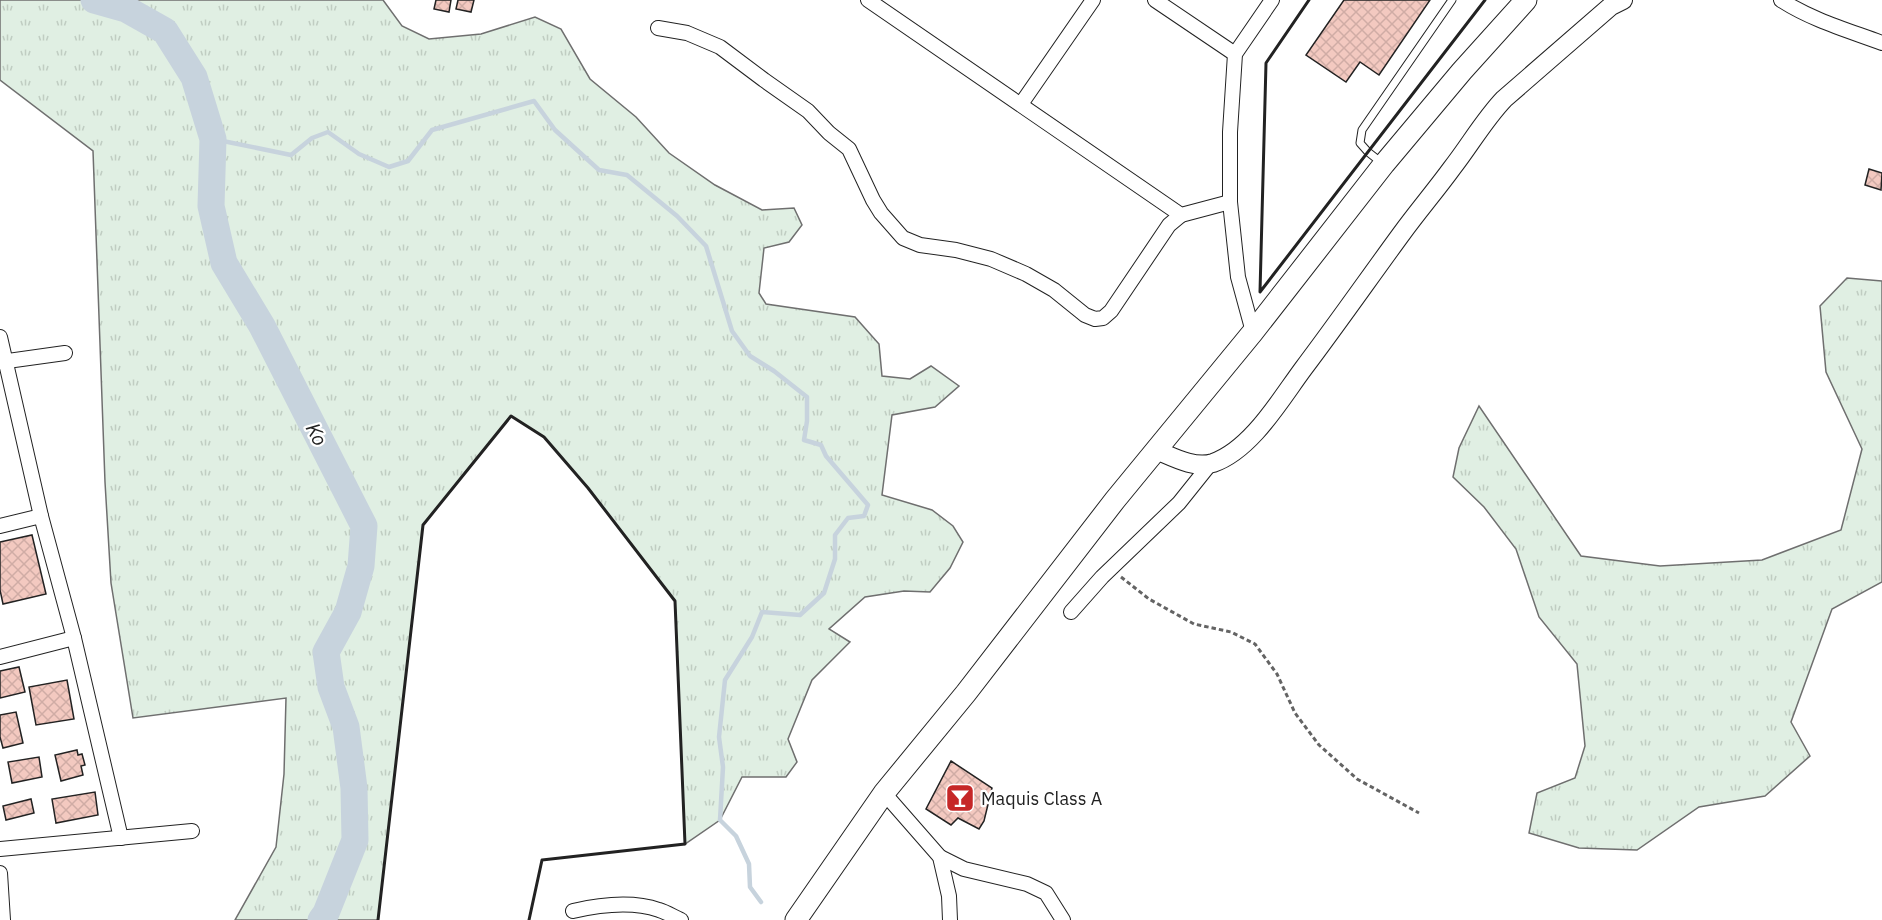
<svg xmlns="http://www.w3.org/2000/svg" width="1882" height="920" font-family="'IBM Plex Sans',sans-serif">
	<style>
		.grass { fill: url(#grass-tufts); stroke: #6f6f6f; stroke-width: 1.5 }
		.lines { fill: none; stroke-linecap: round; stroke-linejoin: round }
		.stream { stroke: #c7d3dd; stroke-width: 4.5 }
		.river { stroke: #c7d3dd; stroke-width: 27 }
		.building { fill: url(#building-cross-hatch); stroke: #222; stroke-width: 1.5 }
		.lane-casing { stroke: #222; stroke-width: 9 }
		.street-casing { stroke: #222; stroke-width: 16 }
		.secondary-casing { stroke: #222; stroke-width: 20 }
		.primary-casing { stroke: #222; stroke-width: 23 }
		.path { stroke: #646464; stroke-width: 3; stroke-dasharray: 4.5 3; stroke-linecap: butt }
		.lane { stroke: #fff; stroke-width: 7 }
		.street { stroke: #fff; stroke-width: 14 }
		.secondary { stroke: #fff; stroke-width: 18 }
		.primary { stroke: #fff; stroke-width: 21 }
		.wall { stroke: #222; stroke-width: 3 }
		.labels { text-anchor: middle; dominant-baseline: central; stroke-width: 4.5; stroke-linejoin: round; paint-order: stroke }
		.poi-label { font-size: 18px; fill: #222; stroke: #fff; text-anchor: start }
		.water-label { font-size: 20px; font-style: italic; fill: #222; stroke: #fff }
	</style>
	<defs>
		<pattern id="grass-tufts" width="24" height="20" patternUnits="userSpaceOnUse" patternTransform="scale(1.5)"><rect width="24" height="20" fill="#e0efe3"/><path d="M3 7l-1-3M5 7V3M7 7l1-3M15 17l-1-3M17 17v-4M19 17l1-3" fill="none" stroke="#c0cdc2"/></pattern>
		<pattern id="building-cross-hatch" width="8" height="8" patternUnits="userSpaceOnUse" patternTransform="scale(1.5)"><rect width="8" height="8" fill="#f3c9c0"/><path d="M0 0l8 8M0 8l8-8" fill="none" stroke="#d0aca5"/></pattern>
	</defs>
	<rect width="100%" height="100%" fill="#fff"/>
	<!-- grass -->
	<g class="grass">
		<polygon points="0,0 383,0 402,26 429,39 481,34 535,17 561,29 590,79 636,117 669,153 715,185 762,210 794,208 802,225 789,242 764,248 759,293 766,304 855,317 879,344 882,376 910,379 931,366 959,386 935,407 892,415 882,495 932,510 953,526 963,542 950,568 930,592 904,591 865,597 829,629 850,642 812,680 788,739 797,762 786,777 742,777 720,820 685,844 675,601 588,488 544,437 511,416 423,525 378,920 235,920 276,847 284,774 286,698 133,718 111,583 105,482 93,151 0,80"/>
		<polygon points="1847,278 1882,281 1882,582 1832,609 1791,722 1810,756 1765,796 1699,807 1637,850 1579,848 1529,833 1537,793 1575,778 1585,746 1577,664 1539,617 1516,549 1484,507 1453,477 1459,448 1479,406 1581,556 1660,566 1762,560 1841,530 1862,449 1826,372 1820,306"/>
	</g>
	<g class="lines">
		<!-- stream -->
		<polyline class="stream" points="213,139 291,155 312,138 328,132 359,154 389,167 408,161 432,130 534,101 555,130 599,170 627,175 677,216 706,246 732,331 750,356 774,371 807,397 807,421 804,440 821,445 826,456 868,505 864,516 848,518 835,535 835,559 824,593 800,615 762,612 752,637 725,680 719,737 723,767 720,820 736,836 749,864 750,887 761,902"/>
		<!-- river -->
		<polyline class="river" points="94,0 126,9 165,31 194,77 213,139 211,206 224,263 262,326 364,526 361,566 348,612 326,652 331,687 346,727 354,788 355,840 326,913 321,920"/>
	</g>
	<!-- building -->
	<g class="building">
		<polygon points="436,0 451,0 449,12 434,9"/>
		<polygon points="458,0 474,0 471,12 456,9"/>
		<polygon points="1344,0 1430,0 1379,75 1360,62 1346,82 1306,55"/>
		<polygon points="1869,169 1882,173 1881,190 1865,185"/>
		<polygon points="32,535 46,594 3,604 0,590 0,542"/>
		<polygon points="19,667 25,692 0,698 0,671"/>
		<polygon points="67,680 74,719 36,725 29,687"/>
		<polygon points="16,712 23,743 3,748 0,737 0,715"/>
		<polygon points="77,750 78,755 82,754 85,765 81,766 83,775 61,781 55,755"/>
		<polygon points="39,757 42,777 12,783 8,762"/>
		<polygon points="951,761 992,788 984,821 979,829 958,818 951,825 926,809"/>
		<polygon points="95,792 98,815 56,823 52,799"/>
		<polygon points="31,799 34,813 6,820 3,806"/>
	</g>
	<g class="lines">
		<!-- lane casing -->
		<g class="lane-casing">
			<polyline id="lane" points="1382,163 1368,152 1360,143 1362,130 1452,0"/>
		</g>
		<!-- street casing -->
		<g class="street-casing">
			<g id="street">
				<polyline points="868,0 1181,215 1230,202"/>
				<polyline points="1155,0 1235,54"/>
				<path d="M1781,0C1812,20 1847,30 1882,43"/>
				<polyline points="658,28 687,33 720,47 764,80 808,111 829,133 849,149 873,200 881,213 903,238 920,245 956,250 991,259 1026,274 1054,290 1085,315 1095,319 1103,318 1111,311 1169,225 1181,215"/>
				<polyline points="1021,104 1093,0"/>
				<polyline points="1253,332 1238,277 1230,202 1230,132 1235,54 1272,0"/>
				<polyline points="0,337 41,516 74,638 121,838"/>
				<polyline points="0,362 65,353"/>
				<polyline points="0,526 41,516"/>
				<polyline points="1071,612 1102,577 1179,503 1211,463"/>
				<polyline points="0,657 74,638"/>
				<polyline points="884,793 940,857 949,896 950,920"/>
				<polyline points="0,849 192,831"/>
				<polyline points="940,857 964,869 1027,884 1046,893 1063,920"/>
				<polyline points="0,873 3,920"/>
				<path d="M573,911C599,905 633,901 659,910C666,912 674,917 681,920"/>
			</g>
		</g>
		<!-- secondary casing -->
		<g class="secondary-casing">
			<path id="secondary" d="M1156,450C1173,457 1194,469 1213,463C1251,450 1280,400 1303,369C1337,324 1369,278 1402,233C1418,211 1436,190 1452,168C1470,145 1484,120 1504,99L1611,6L1623,0"/>
		</g>
		<!-- primary casing -->
		<g class="primary-casing">
			<polyline id="primary" points="796,920 884,793 966,693 1115,500 1253,332 1384,164 1462,71 1526,0"/>
		</g>
		<!-- path -->
		<polyline class="path" points="1121,577 1149,599 1194,624 1231,632 1255,644 1277,674 1295,713 1319,745 1357,779 1419,813"/>
		<!-- lane -->
		<use href="#lane" class="lane"/>
		<!-- street -->
		<use href="#street" class="street"/>
		<!-- secondary -->
		<use href="#secondary" class="secondary"/>
		<!-- primary -->
		<use href="#primary" class="primary"/>
		<!-- wall -->
		<g class="wall">
			<polyline points="1309,0 1266,63 1260,292 1485,0"/>
			<polyline points="378,920 423,525 511,416 544,437 588,488 675,601 685,844 542,860 529,920"/>
		</g>
	</g>
	<!-- icons -->
	<defs>
		<g id="bar-square" transform="scale(1.5)"><rect x="-9" y="-9" width="18" height="18" rx="4" fill="#c62828" stroke="#fff"/><path d="M-6-5H6L.8 .8V4.5H3.5V6h-7V4.5H-.8V.8Z" fill="#fff"/></g>
	</defs>
	<g fill-rule="evenodd">
		<use href="#bar-square" x="960" y="798"/>
	</g>
	<g class="labels">
		<!-- poi labels -->
		<g class="poi-label">
			<text x="981" y="798">Maquis Class A</text>
		</g>
		<!-- water labels -->
		<g class="water-label">
			<text transform="translate(317 434) rotate(63)">Ko</text>
		</g>
	</g>
</svg>
